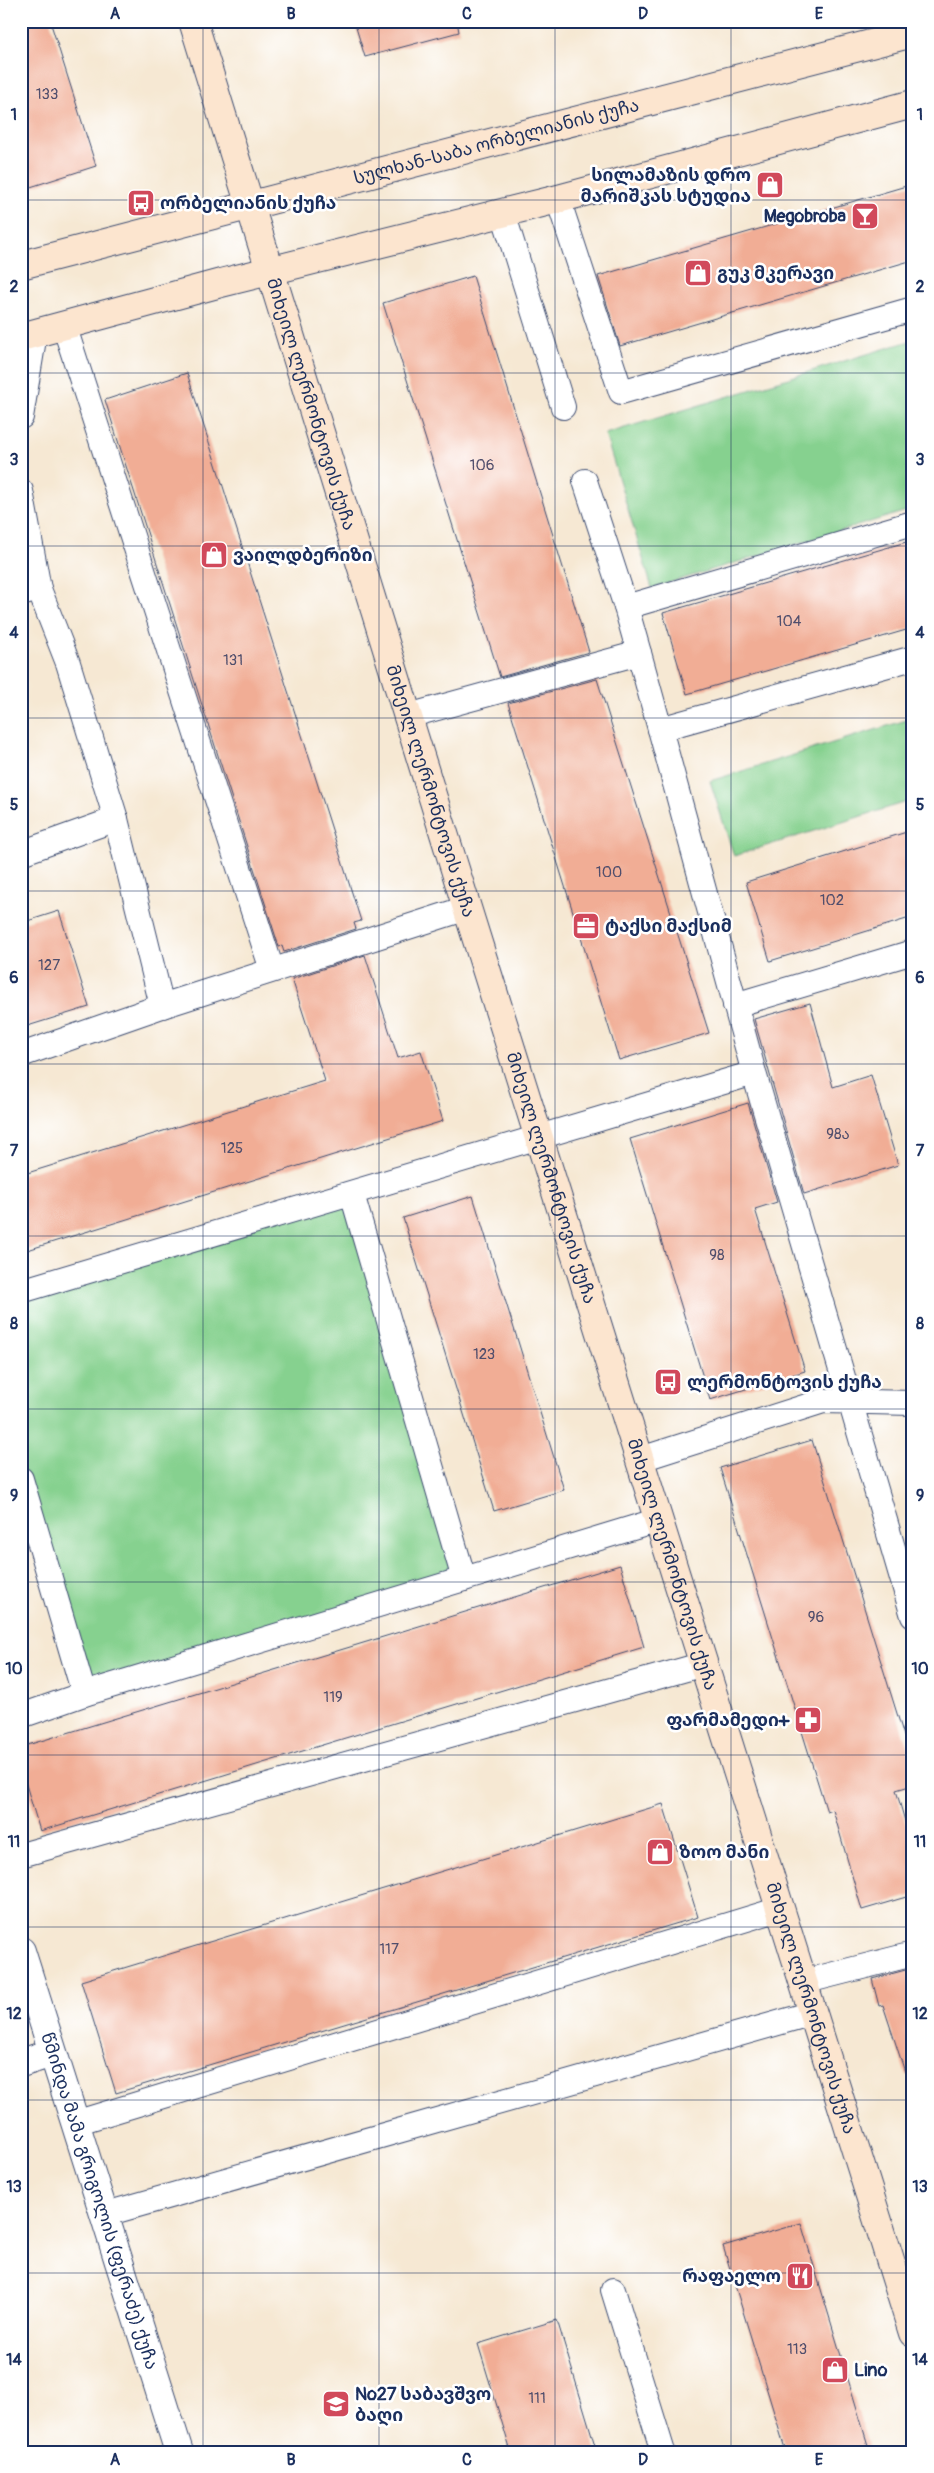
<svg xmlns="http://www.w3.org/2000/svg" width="934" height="2473" font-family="Pangolin,'Noto Sans Georgian',sans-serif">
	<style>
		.green { fill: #86d18f; stroke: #508076 }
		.building { fill: #f1ad95 }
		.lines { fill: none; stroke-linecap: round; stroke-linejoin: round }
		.lane-casing { stroke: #3c4b70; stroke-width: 26 }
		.street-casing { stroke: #3c4b70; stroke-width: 30 }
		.secondary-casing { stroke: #3c4b70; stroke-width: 30 }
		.lane { stroke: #fff; stroke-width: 24 }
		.street { stroke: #fff; stroke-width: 28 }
		.secondary { stroke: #fce5cf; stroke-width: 28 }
		.grid { fill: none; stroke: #1b2f5e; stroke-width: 1; stroke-opacity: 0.55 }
		.labels { text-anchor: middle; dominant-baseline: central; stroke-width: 5; stroke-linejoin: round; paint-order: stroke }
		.number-label { font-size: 15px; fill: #504e6c }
		.street-label { font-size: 18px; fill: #1b2f5e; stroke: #fff }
		.poi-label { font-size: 18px; font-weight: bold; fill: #1b2f5e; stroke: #fff; text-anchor: start }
		.neatline { fill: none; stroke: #1b2f5e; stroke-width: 2 }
		.grid-label { font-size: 16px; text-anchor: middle; font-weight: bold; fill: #1b2f5e }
	</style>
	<rect width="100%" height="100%" fill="#fff"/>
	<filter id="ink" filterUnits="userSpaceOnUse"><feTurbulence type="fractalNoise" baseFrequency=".02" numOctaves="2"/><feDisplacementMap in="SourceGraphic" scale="10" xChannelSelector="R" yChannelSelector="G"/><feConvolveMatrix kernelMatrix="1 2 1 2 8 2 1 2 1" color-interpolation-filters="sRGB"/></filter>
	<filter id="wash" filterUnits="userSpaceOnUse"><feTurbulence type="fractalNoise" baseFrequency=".0096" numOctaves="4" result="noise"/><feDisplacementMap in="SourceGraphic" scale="20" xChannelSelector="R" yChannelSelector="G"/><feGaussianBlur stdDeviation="1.12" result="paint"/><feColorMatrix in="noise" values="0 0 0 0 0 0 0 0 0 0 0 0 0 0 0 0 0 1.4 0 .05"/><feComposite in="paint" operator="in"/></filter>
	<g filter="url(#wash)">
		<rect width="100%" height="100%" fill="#f6e8d3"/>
		<!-- green -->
		<g class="green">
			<polygon points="913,340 913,509 652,588 605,434"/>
			<polygon points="913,718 913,800 734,856 710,781"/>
			<polygon points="352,1194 464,1579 84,1694 21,1479 21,1291"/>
		</g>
		<g id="blocks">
			<!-- building -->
			<g class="building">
				<polygon points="21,21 50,21 96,166 21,190"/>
				<polygon points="354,21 457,21 459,32 365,57"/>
				<polygon points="913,184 913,260 620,346 598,276"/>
				<polygon points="473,276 589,652 500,677 383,303"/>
				<polygon points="187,373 361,921 354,923 356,929 284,952 282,946 279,947 105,400"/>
				<polygon points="913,540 913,628 687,694 663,613"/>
				<polygon points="597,679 709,1033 619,1060 508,703"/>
				<polygon points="913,830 913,917 770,961 746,882"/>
				<polygon points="59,911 89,1007 21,1028 21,923"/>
				<polygon points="365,955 398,1058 421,1051 443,1121 21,1252 21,1175 325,1081 292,979"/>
				<polygon points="810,1003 833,1087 871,1075 898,1165 804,1194 754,1019"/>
				<polygon points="748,1103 777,1202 755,1209 805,1371 710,1400 630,1139"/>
				<polygon points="473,1196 564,1490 494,1511 403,1218"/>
				<polygon points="812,1440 913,1765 913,1785 896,1790 913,1849 913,1895 862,1910 833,1810 827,1812 720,1468"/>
				<polygon points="620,1565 644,1647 40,1831 21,1768 21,1747"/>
				<polygon points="663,1804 698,1917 116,2093 81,1981"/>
				<polygon points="913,1968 913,2074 906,2075 883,2005 879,2006 872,1979"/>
				<polygon points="801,2223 870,2452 786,2452 723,2246"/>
				<polygon points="557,2320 597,2452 511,2452 478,2344"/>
			</g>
		</g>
	</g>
	<g filter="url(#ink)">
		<use href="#blocks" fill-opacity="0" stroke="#3c4b70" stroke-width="1"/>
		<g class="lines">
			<!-- lane casing -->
			<g class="lane-casing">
				<g id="lane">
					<polyline points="558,199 621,392 913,309"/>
					<polyline points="503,213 563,407"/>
					<polyline points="64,325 272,970"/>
					<polyline points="21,417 35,333"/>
					<polyline points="585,481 626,607"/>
					<polyline points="21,491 39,589"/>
					<polyline points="21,594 39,589 68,663 116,819 162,1006 467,908"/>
					<polyline points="639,653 626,607 913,523"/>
					<polyline points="408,716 639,653 660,729 913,658"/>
					<polyline points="660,729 754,1073 913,1616"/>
					<polyline points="21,853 116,819"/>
					<polyline points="735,1005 913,952"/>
					<polyline points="21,1055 162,1006"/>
					<polyline points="352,1194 464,1579"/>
					<polyline points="21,1291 754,1073"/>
					<polyline points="641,1459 823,1401 913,1403"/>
					<polyline points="21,1479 84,1694"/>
					<polyline points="21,1716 84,1694 659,1520"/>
					<polyline points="21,1855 704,1664"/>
					<polyline points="803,1982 913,1954"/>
					<polyline points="75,2123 780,1909"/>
					<polyline points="106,2214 813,2013"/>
					<polyline points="613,2290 663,2452"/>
				</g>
			</g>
			<!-- street casing -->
			<g class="street-casing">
				<g id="street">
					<path id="s1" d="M21,1951L179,2452"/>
					<polyline points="21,2063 52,2053"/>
				</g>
			</g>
			<!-- secondary casing -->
			<g class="secondary-casing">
				<g id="secondary">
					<path id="s2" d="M193,21L467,908L913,2333"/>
					<path id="s3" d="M21,265L913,33"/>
					<polyline points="21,337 221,283 558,199 913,104"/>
				</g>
			</g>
			<!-- lane -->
			<use href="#lane" class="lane"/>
			<!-- street -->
			<use href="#street" class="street"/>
			<!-- secondary -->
			<use href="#secondary" class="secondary"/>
		</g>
	</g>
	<!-- grid -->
	<path class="grid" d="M203,21V2452M379,21V2452M555,21V2452M731,21V2452M21,200H913M21,373H913M21,546H913M21,718H913M21,891H913M21,1064H913M21,1236H913M21,1409H913M21,1582H913M21,1755H913M21,1927H913M21,2100H913M21,2273H913"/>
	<!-- icons -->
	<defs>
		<g id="shop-square" transform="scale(1.4375)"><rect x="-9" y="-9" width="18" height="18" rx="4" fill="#d1495b" stroke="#fff"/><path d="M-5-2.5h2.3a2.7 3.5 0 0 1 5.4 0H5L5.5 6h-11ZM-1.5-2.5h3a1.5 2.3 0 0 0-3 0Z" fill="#fff"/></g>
		<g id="bus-square" transform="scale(1.4375)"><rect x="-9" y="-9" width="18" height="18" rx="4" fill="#d1495b" stroke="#fff"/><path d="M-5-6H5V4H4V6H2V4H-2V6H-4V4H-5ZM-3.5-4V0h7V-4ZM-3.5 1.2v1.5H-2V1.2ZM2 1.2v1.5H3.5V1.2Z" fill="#fff"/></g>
		<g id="bar-square" transform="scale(1.4375)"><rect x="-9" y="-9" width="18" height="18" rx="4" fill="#d1495b" stroke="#fff"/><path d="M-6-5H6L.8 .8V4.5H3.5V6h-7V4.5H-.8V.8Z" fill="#fff"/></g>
		<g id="office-square" transform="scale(1.4375)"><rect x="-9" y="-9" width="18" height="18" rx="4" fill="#d1495b" stroke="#fff"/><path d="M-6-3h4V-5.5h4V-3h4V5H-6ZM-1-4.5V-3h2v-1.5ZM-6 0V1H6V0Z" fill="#fff"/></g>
		<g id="pharmacy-square" transform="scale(1.4375)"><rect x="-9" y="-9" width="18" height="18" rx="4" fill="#d1495b" stroke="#fff"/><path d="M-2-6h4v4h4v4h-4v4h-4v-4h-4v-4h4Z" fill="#fff"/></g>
		<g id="restaurant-square" transform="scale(1.4375)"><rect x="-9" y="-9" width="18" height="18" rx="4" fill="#d1495b" stroke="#fff"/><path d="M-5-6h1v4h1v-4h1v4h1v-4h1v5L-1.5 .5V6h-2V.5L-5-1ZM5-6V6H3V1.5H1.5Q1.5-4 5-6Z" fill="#fff"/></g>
		<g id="school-square" transform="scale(1.4375)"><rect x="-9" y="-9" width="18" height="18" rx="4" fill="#d1495b" stroke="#fff"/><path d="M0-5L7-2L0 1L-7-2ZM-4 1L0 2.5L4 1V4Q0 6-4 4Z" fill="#fff"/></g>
	</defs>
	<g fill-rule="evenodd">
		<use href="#shop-square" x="770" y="185"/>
		<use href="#bus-square" x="141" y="203"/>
		<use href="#bar-square" x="865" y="216"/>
		<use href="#shop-square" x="698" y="273"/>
		<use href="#shop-square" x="214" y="555"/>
		<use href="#office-square" x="586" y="926"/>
		<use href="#bus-square" x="668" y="1382"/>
		<use href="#pharmacy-square" x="808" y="1720"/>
		<use href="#shop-square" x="660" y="1852"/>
		<use href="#restaurant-square" x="800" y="2276"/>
		<use href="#shop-square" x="835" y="2370"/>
		<use href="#school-square" x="336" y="2404"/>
	</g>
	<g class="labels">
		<!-- number labels -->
		<g class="number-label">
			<text x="47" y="94">133</text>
			<text x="482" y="465">106</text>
			<text x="789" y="621">104</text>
			<text x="233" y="660">131</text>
			<text x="609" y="872">100</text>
			<text x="832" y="900">102</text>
			<text x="49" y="965">127</text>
			<text x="838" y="1134">98ა</text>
			<text x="232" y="1148">125</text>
			<text x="717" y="1255">98</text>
			<text x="484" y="1354">123</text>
			<text x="816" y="1617">96</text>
			<text x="333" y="1697">119</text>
			<text x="389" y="1949">117</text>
			<text x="797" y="2349">113</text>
			<text x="537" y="2398">111</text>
		</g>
		<!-- street labels -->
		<g class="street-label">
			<text stroke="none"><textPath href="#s3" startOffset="491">სულხან-საბა ორბელიანის ქუჩა</textPath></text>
			<text stroke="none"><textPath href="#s2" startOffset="401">მიხეილ ლერმონტოვის ქუჩა</textPath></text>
			<text stroke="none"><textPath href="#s2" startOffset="806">მიხეილ ლერმონტოვის ქუჩა</textPath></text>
			<text stroke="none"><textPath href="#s2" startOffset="1211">მიხეილ ლერმონტოვის ქუჩა</textPath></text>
			<text stroke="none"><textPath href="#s2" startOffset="1616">მიხეილ ლერმონტოვის ქუჩა</textPath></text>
			<text stroke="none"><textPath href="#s2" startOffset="2081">მიხეილ ლერმონტოვის ქუჩა</textPath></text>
			<text stroke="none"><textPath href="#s1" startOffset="262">წმინდა მამა გრიგოლის (ფერაძე) ქუჩა</textPath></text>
		</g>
		<!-- poi labels -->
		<g class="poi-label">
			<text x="751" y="175" text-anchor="end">სილამაზის დრო<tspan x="751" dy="21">მარიშკას სტუდია</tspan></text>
			<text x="160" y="203">ორბელიანის ქუჩა</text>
			<text x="846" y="216" text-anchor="end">Megobroba</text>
			<text x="717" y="273">გუკ მკერავი</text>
			<text x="233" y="555">ვაილდბერიზი</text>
			<text x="605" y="926">ტაქსი მაქსიმ</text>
			<text x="687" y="1382">ლერმონტოვის ქუჩა</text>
			<text x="789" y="1720" text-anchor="end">ფარმამედი+</text>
			<text x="679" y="1852">ზოო მანი</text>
			<text x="781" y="2276" text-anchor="end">რაფაელო</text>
			<text x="854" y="2370">Lino</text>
			<text x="355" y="2394">№27 საბავშვო<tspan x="355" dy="21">ბაღი</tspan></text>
		</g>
	</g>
	<!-- margin -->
	<rect width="934" height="2473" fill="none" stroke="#fff" stroke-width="55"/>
	<rect x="28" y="28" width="878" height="2418" class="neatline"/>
	<g class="grid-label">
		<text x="115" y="19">A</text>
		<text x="291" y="19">B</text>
		<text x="467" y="19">C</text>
		<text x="643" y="19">D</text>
		<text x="819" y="19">E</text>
		<text x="14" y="120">1</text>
		<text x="920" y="120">1</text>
		<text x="14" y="292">2</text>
		<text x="920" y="292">2</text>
		<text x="14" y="465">3</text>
		<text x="920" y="465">3</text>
		<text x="14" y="638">4</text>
		<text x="920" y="638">4</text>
		<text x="14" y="810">5</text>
		<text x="920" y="810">5</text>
		<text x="14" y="983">6</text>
		<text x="920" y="983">6</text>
		<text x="14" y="1156">7</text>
		<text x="920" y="1156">7</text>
		<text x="14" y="1329">8</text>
		<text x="920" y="1329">8</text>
		<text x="14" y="1501">9</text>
		<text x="920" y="1501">9</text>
		<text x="14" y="1674">10</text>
		<text x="920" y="1674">10</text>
		<text x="14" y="1847">11</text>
		<text x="920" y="1847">11</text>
		<text x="14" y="2019">12</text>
		<text x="920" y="2019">12</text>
		<text x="14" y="2192">13</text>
		<text x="920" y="2192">13</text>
		<text x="14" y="2365">14</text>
		<text x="920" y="2365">14</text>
		<text x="115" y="2465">A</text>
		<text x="291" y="2465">B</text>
		<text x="467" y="2465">C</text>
		<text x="643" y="2465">D</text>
		<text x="819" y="2465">E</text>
	</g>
</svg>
